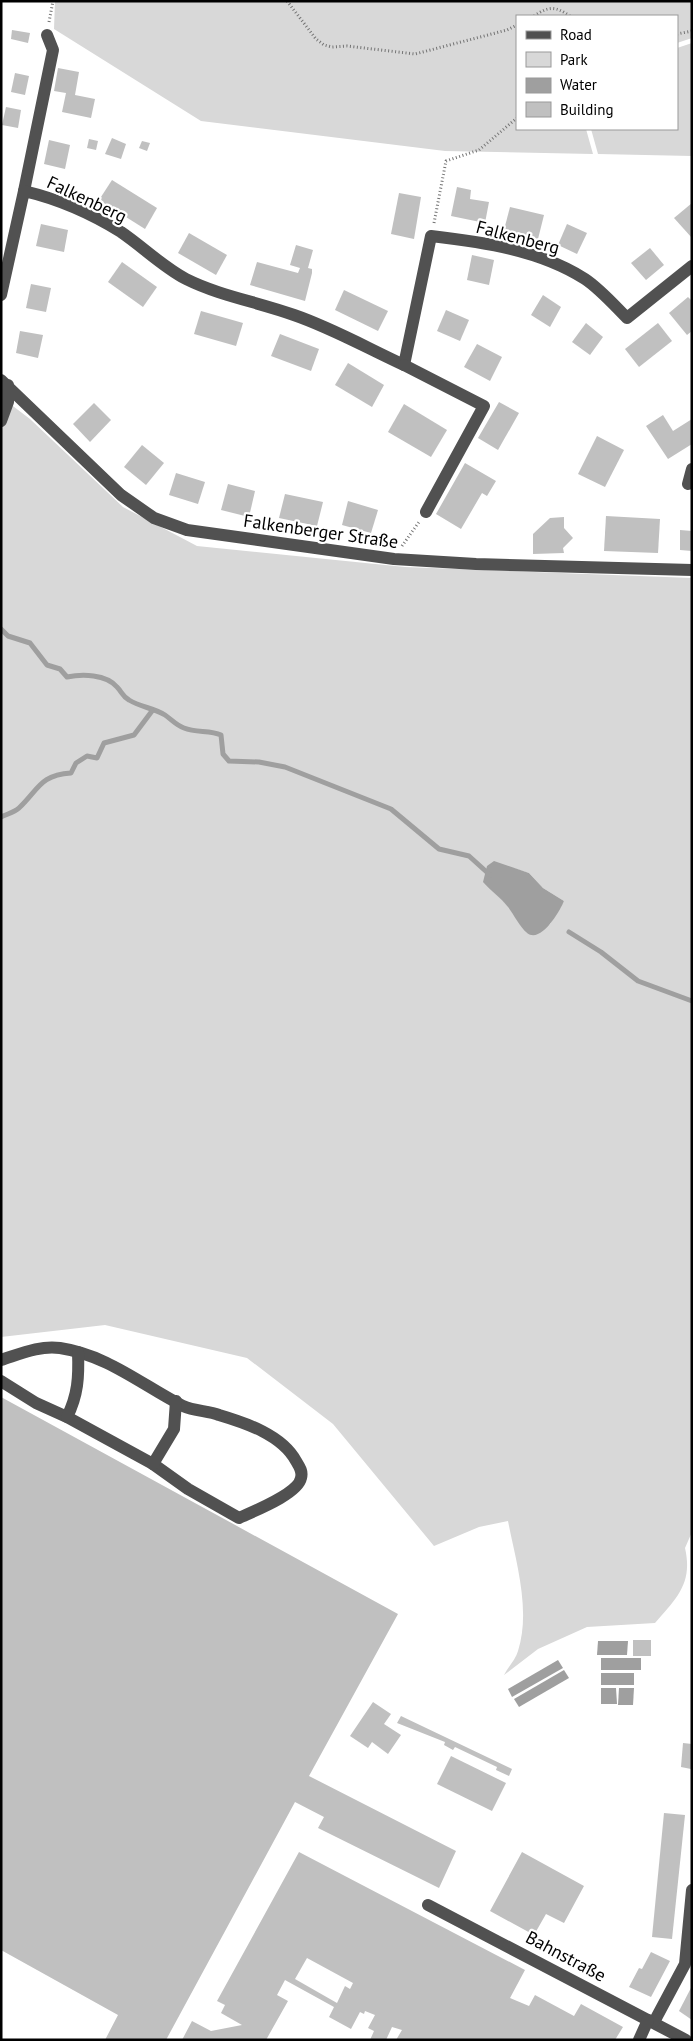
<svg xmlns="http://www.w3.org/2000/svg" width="693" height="2041" font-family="'PT Sans',sans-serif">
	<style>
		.green { fill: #d8d8d8; fill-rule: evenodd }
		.water { fill: #9f9f9f }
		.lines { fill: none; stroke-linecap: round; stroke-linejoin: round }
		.stream { stroke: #9f9f9f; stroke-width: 5 }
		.building { fill: #c0c0c0; fill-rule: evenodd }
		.path { stroke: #737373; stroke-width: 3; stroke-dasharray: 1 2.5; stroke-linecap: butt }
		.minor { stroke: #515151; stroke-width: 12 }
		.labels { text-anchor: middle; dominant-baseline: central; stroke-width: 4.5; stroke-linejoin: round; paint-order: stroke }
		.street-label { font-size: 18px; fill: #000; stroke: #fff }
	</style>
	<rect width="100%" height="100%" fill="#fff"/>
	<!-- green -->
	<g class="green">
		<polygon points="55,1 692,1 692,38 677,43 677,16 517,16 517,129 586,129 593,154 445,151 201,121 54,29"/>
		<polygon points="692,43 692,156 598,154 591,129 677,129 677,48"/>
		<path d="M1,397L30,419L123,507L197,546L405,567L692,578V1532L685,1548C693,1583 677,1598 655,1623L587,1627L538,1649L504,1675C508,1667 516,1659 518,1651C531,1610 516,1562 508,1521L479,1527L434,1546L333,1424L247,1358L105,1325L1,1337ZM513,868L529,873L543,888L564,901L550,924L527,933L507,905L484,882Z"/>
	</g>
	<!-- water -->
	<g class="water">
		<path d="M494,861L529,873L543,888L564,901C560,911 541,944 527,933C520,927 514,915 508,907C501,898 491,891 483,882L487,866Z"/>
		<polygon points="598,1641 628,1641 627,1655 597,1655"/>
		<rect x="601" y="1658" width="40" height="12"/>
		<polygon points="558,1660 563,1668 512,1697 508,1689"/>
		<polygon points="564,1670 569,1678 519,1707 514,1699"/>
		<rect x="601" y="1673" width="33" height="12"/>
		<polygon points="601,1688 616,1688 617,1704 601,1704"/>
		<polygon points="619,1688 634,1688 633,1705 618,1705"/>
	</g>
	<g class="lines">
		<!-- stream -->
		<g class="stream">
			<path d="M1,629L8,636L30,643L47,665L60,669L67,677C82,674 106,674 117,687C122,692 122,696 129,700C140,707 154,708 165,715C171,719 176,725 184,728C196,733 210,730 221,735L223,754L229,761L259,762L285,767L391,809L439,849L469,856L490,875"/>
			<path d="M1,817C7,814 15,812 19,808C39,789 40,775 71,773L76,763L87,756L97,758L104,743L134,735L152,711"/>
			<polyline points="569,932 601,952 638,981 692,1001"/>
		</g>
	</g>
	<!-- building -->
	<g class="building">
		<polygon points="12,30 30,33 28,43 11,39"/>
		<polygon points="58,68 79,72 75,95 95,99 91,118 62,112 66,93 54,91"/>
		<polygon points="15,73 29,76 25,95 11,92"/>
		<polygon points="6,107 21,110 18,128 2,125"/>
		<polygon points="112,138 126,144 121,159 105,154"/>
		<polygon points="89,139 98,141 96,150 87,148"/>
		<polygon points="49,140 70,145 65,169 44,164"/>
		<polygon points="142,141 150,143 147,151 139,148"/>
		<polygon points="112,180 157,208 145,229 99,200"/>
		<polygon points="457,187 471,190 470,199 489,202 485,223 451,216"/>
		<polygon points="399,193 421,197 414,239 391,234"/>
		<polygon points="692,203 692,238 674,218"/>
		<polygon points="510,207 544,215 538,239 504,230"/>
		<polygon points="41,224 68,230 64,252 36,246"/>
		<polygon points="567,224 587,233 577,254 558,245"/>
		<polygon points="189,233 227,255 216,275 178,253"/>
		<polygon points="296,245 313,250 308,268 312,269 312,273 305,301 250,285 257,262 298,273 300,268 290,265"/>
		<polygon points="650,248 664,265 646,280 631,263"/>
		<polygon points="472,255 494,260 489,285 467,280"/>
		<polygon points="122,262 157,287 143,307 108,282"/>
		<polygon points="31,284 51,288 46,312 26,308"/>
		<polygon points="344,290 388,311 378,331 335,310"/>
		<polygon points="543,295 561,307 550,327 531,315"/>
		<polygon points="688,297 692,301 692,331 687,335 669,313"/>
		<polygon points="446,310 469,320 460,341 437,331"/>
		<polygon points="201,311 243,323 236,346 194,334"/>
		<polygon points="586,323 603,337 590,355 572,342"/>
		<polygon points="658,323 672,341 639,367 625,349"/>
		<polygon points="20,331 43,335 38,358 16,353"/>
		<polygon points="280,334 319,349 311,371 271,356"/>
		<polygon points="477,344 502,357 490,381 464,367"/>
		<polygon points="348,363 384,385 372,407 335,385"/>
		<polygon points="499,402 519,413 498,450 478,438"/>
		<polygon points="94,403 111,420 90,442 73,424"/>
		<polygon points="404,404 447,430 431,457 388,432"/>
		<polygon points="663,415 673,431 692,419 692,444 668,459 646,426"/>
		<polygon points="597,436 624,450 605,487 578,474"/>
		<polygon points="142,445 164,463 146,485 124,467"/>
		<polygon points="465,463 496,481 487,496 482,493 461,529 436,514"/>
		<polygon points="176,473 205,482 198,504 169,495"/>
		<polygon points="228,484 255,491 249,517 221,510"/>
		<polygon points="285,494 323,502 317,526 279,518"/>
		<polygon points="348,501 378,510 371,533 342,525"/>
		<polygon points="606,516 660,519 658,553 604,551"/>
		<polygon points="564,517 564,528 573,538 563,548 564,553 533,554 533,534 550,518"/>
		<polygon points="680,530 692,531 692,551 680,550"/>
		<polygon points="1,1397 398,1614 309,1776 456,1851 439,1888 318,1828 324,1817 295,1802 166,2040 105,2040 118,2015 1,1950"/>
		<rect x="633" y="1640" width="18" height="16"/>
		<polygon points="373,1702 391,1714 384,1724 401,1735 388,1754 372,1742 368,1748 350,1736"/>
		<polygon points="401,1716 512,1769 509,1776 496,1770 497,1767 455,1747 453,1750 444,1745 445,1742 397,1723"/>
		<polygon points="683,1743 692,1744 691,1769 681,1767"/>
		<polygon points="451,1756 506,1783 492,1811 437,1784"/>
		<polygon points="664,1813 685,1815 672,1939 652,1937"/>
		<path d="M299,1852L525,1970L510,1998L529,2006L535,1995L574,2016L581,2004L623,2027L615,2040H396L402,2030L392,2027L386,2040H370L374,2031L368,2028L375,2015L365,2011L364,2014L360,2012L351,2029L329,2017L334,2007L285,1980L277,1995L288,2001L266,2040H182L192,2021L211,2031L242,2025L221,2013L225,2005L217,2001ZM307,1958L353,1983L350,1989L345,1986L337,2003L295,1979Z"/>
		<polygon points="522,1852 584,1886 564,1923 546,1914 534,1935 490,1911"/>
		<polygon points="651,1952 670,1961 651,1997 629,1987 639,1968 642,1969"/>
		<polygon points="692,1986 692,2020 679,2011"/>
	</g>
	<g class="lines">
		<!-- path -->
		<g class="path">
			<polyline points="287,1 316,39 324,45 332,47 347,46 415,54 507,30 517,25"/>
			<path d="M534,16C549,6 555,6 570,16"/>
			<polyline points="49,22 53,1"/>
			<polyline points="677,34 692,31"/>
			<polyline points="434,223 446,161 479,150 517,118"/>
			<polyline points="402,546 419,522"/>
		</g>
		<!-- minor -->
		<g class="minor">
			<polyline points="24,191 53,50 47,35"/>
			<path d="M1,295L24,191C58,199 92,214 121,232C143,247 163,267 186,279C220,296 258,302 294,315C332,328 367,348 404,365L431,236C483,242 540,250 585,279C600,289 614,305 627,318L692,266"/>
			<polyline points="404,365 484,406 426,512"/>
			<polyline points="1,380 121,495 154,518 187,530 394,559 476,564 692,570"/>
			<polyline points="1,421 8,402 8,385"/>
			<polyline points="688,484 692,469"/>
			<path d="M1,1360C20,1354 40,1345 60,1348C107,1355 142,1385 183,1406C194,1411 208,1411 219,1415C246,1423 282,1435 296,1461C299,1466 303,1471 301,1478C298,1494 254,1511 239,1518L188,1489L153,1464L67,1417L36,1403L1,1381"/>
			<path d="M67,1417C78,1395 79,1377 78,1352"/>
			<polyline points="153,1464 174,1429 176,1401"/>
			<polyline points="428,1905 686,2040"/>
			<polyline points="654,2022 685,1964 692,1890"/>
			<polyline points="639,2040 648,2020"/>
		</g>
	</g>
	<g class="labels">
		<!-- street labels -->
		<g class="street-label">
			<text transform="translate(87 199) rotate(25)">Falkenberg</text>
			<text transform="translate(518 237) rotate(15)">Falkenberg</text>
			<text transform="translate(321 531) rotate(8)">Falkenberger Straße</text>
			<text transform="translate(566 1956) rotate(28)">Bahnstraße</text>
		</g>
	</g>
	<!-- border -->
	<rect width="693" height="2041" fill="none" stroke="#000000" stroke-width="5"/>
	<!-- legend -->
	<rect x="516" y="15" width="162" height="115" fill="#ffffff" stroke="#999999"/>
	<rect x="526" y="31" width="25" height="8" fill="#515151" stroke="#999999"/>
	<text x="560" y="40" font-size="15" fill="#000000">Road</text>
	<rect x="526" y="52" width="25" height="15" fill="#d8d8d8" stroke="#999999"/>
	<text x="560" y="65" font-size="15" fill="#000000">Park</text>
	<rect x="526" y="78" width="25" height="15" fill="#9f9f9f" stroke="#999999"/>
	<text x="560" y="90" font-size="15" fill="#000000">Water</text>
	<rect x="526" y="102" width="25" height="15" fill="#c0c0c0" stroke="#999999"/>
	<text x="560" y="115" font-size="15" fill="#000000">Building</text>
</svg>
